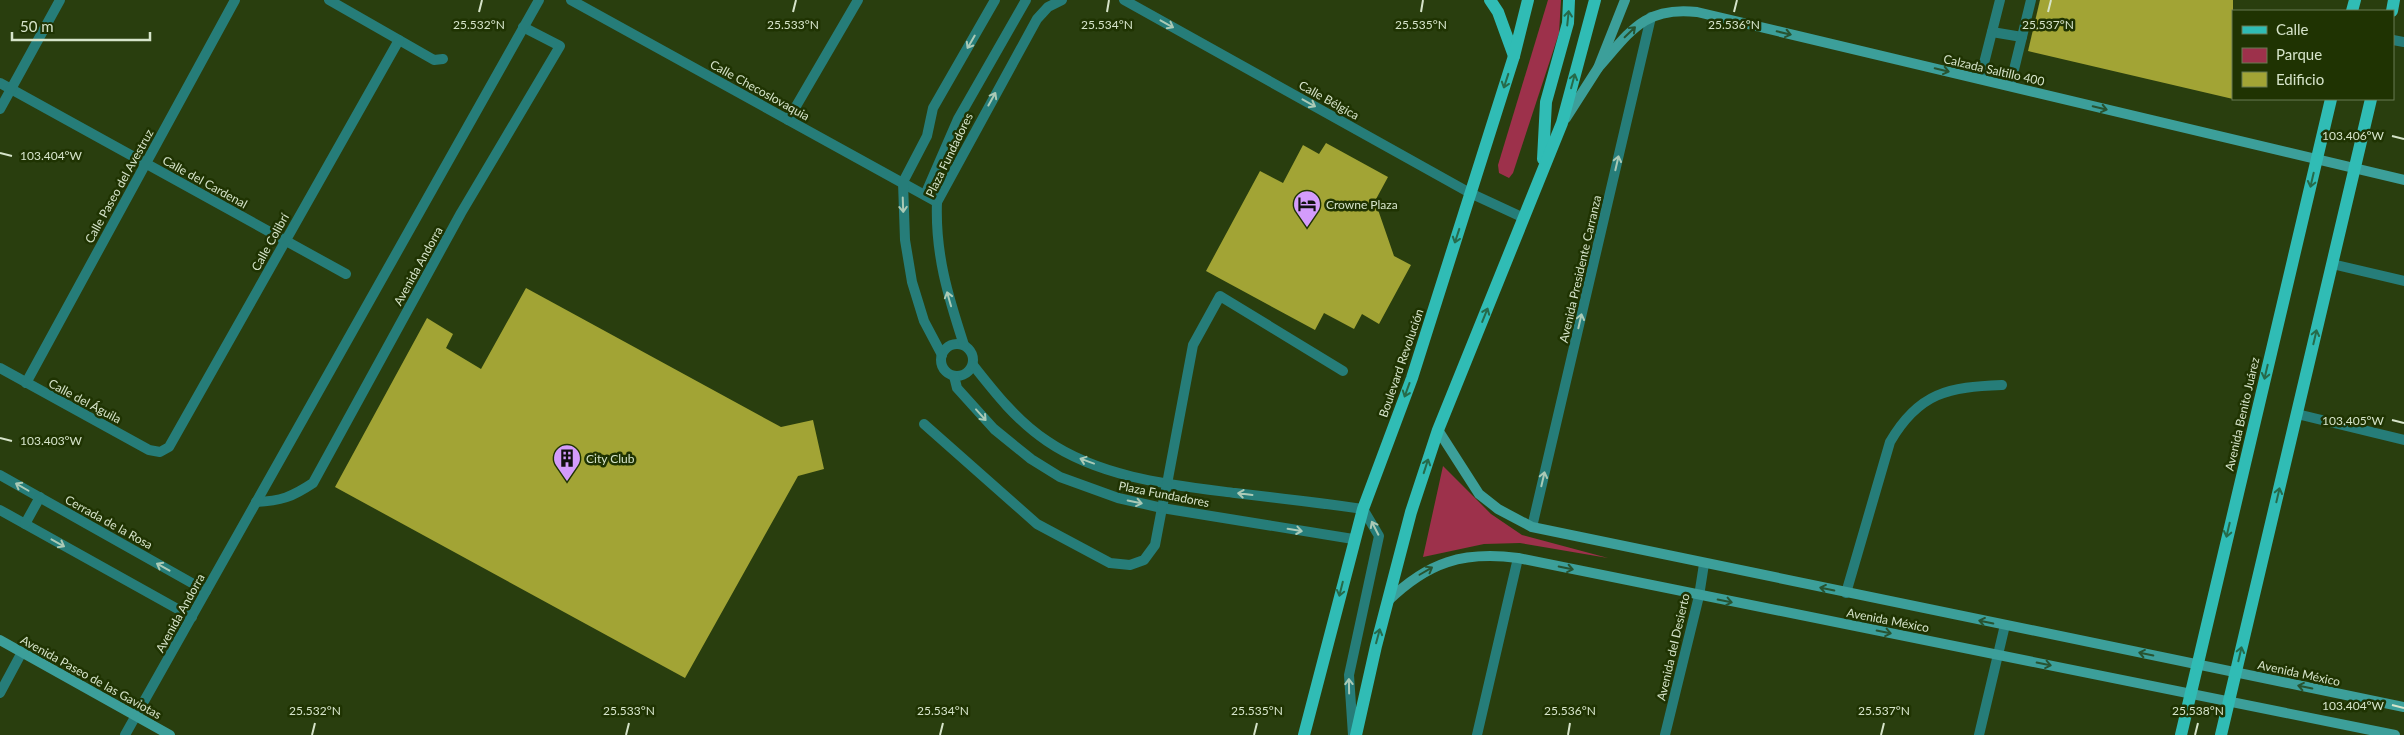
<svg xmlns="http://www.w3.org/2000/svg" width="2404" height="735" font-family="Lato,sans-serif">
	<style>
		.green { fill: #9d314b }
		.building { fill: #a2a435 }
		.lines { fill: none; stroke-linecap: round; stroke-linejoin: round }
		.lane { stroke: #267d79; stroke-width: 10 }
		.street { stroke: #267d79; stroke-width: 10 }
		.secondary { stroke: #3c9f9a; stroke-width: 10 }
		.primary { stroke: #30bcb5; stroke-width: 12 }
		.oneway { stroke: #266a4a }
		.oneway2 { stroke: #aacab6 }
		.oneway3 { stroke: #285330 }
		.ticks { fill: none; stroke: #d6e4ca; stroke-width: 2 }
		.labels { text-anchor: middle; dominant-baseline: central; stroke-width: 5; stroke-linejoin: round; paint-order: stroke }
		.street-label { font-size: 12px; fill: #d6e4ca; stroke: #1f3302 }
		.poi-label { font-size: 12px; fill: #d6e4ca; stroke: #1f3302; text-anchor: start }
		.ticks-label { font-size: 12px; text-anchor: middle; fill: #d6e4ca; stroke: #1f3302; stroke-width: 5; stroke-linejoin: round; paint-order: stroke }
	</style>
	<rect width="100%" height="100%" fill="#293e0e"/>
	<!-- green -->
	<g class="green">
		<polygon points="1548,0 1561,0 1559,33 1513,173 1509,178 1499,173 1498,165"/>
		<polygon points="1443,466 1491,514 1522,535 1608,558 1520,543 1484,544 1423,557"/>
	</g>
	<!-- building -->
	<g class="building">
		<polygon points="2040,0 2233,0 2233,99 2028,51"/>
		<polygon points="1326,143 1388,177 1375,201 1394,256 1411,265 1379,324 1362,314 1354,329 1324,313 1315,330 1206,271 1260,171 1283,183 1303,145 1319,154"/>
		<polygon points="526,288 781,427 813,420 824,469 798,476 685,678 335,487 427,318 453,334 446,348 481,369"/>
	</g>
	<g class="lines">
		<!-- lane -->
		<g class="lane">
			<polyline points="1992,32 2022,37"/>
			<polyline points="2393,40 2404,42"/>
			<polyline points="1980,79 2000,0"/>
			<polyline points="2010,86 2031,0"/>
			<polyline points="925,195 958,119 1026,0"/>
			<polyline points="2332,264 2404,281"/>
			<polyline points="2297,414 2404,440"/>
			<polyline points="924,424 1037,524 1110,563 1130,565 1144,560 1155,545 1162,508"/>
			<polyline points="1167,484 1193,345 1220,296 1343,371"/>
			<path d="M256,502C281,501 292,497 313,483L461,213L560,46L523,27"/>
			<path d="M1846,593L1890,442C1919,392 1949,387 2002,385"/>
		</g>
		<!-- street -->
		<g class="street">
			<polyline points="329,0 434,60 443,59"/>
			<polyline points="571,0 937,202"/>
			<polyline points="1124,0 1470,193 1524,218"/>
			<polyline points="0,83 346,274"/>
			<polyline points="0,109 60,0"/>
			<polyline points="788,120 858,0"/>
			<circle cx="957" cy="360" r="16"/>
			<path d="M964,345C948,296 935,254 937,202L1037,19L1048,7L1062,0"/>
			<polyline points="942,355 924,321 912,282 905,240 903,182 927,136 933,108 995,0"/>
			<path d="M973,365C995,393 1017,421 1047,441C1101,478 1172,485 1235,493C1278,498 1320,503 1363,509L1379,536L1349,675L1353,735"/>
			<polyline points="0,368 149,450 160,452 169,447 399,40"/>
			<polyline points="954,376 957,388 994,429 1031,459 1060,477 1118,498 1162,508 1353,539"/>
			<polyline points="26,383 235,0"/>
			<polyline points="0,475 206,591"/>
			<polyline points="1162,508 1167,484"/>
			<polyline points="0,510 192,617"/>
			<polyline points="25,524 40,497"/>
			<polyline points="1532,527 1651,17"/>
			<polyline points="0,693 22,652"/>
			<polyline points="125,735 539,0"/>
			<polyline points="1477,735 1518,558"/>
			<polyline points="1665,735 1699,596 1704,564"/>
			<polyline points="1979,735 2005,625"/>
		</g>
		<!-- secondary -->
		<g class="secondary">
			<path d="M1598,68C1630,32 1644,6 1697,12L2404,180"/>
			<polyline points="1566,118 1598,68 1625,0"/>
			<polyline points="1438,430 1479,494 1498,509 1532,527 2404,707"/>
			<path d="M1388,601C1428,562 1463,551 1518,558L2395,735"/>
			<polyline points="0,640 170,735"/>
		</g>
		<!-- primary -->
		<g class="primary">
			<polyline points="1490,0 1498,12 1514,56"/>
			<polyline points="2352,11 2355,0"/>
			<polyline points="2392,11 2394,0"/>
			<polyline points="1543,159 1546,102 1568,23 1569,0"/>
			<polyline points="1304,735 1363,509 1412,378 1514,56 1528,0"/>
			<polyline points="1356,735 1376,646 1411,512 1438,430 1562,123 1595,0"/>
			<polyline points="2181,735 2331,99"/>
			<polyline points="2221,735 2371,99"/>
		</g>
	</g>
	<!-- one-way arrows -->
	<defs><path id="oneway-shaft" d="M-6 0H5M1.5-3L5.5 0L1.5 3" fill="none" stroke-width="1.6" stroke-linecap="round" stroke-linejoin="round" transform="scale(1.25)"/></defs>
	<g class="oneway">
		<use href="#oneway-shaft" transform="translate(1568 18) rotate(-84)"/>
		<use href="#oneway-shaft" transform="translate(1506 81) rotate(108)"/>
		<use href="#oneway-shaft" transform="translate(1573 81) rotate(-75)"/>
		<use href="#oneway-shaft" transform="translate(2312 180) rotate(103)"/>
		<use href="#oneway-shaft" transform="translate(1457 236) rotate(108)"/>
		<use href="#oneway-shaft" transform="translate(1485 315) rotate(-68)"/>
		<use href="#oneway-shaft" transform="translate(2315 337) rotate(-77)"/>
		<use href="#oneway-shaft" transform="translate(2266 372) rotate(103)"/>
		<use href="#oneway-shaft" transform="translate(1407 390) rotate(110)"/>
		<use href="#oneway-shaft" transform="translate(1426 466) rotate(-72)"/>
		<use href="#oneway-shaft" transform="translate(2278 495) rotate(-77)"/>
		<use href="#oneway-shaft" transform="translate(2228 530) rotate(103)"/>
		<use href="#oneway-shaft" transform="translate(1341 589) rotate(104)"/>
		<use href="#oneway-shaft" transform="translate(1378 636) rotate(-75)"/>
		<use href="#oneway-shaft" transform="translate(2240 654) rotate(-77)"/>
	</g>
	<g class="oneway2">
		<use href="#oneway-shaft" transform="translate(1167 24) rotate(29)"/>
		<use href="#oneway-shaft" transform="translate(971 42) rotate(120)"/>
		<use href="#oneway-shaft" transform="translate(992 99) rotate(-61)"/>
		<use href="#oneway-shaft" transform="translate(1309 103) rotate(29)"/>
		<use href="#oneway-shaft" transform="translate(1617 163) rotate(-77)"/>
		<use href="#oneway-shaft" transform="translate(903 205) rotate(88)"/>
		<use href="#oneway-shaft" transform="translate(949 299) rotate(-106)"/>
		<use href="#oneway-shaft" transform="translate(1580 321) rotate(-77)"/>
		<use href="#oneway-shaft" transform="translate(981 415) rotate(48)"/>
		<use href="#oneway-shaft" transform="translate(1087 461) rotate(-160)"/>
		<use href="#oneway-shaft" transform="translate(1543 479) rotate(-77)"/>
		<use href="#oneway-shaft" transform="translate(22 487) rotate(-150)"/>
		<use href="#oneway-shaft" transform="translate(1245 494) rotate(-173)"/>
		<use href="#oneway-shaft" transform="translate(1135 502) rotate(12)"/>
		<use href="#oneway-shaft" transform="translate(1375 528) rotate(-117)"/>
		<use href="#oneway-shaft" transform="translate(1295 530) rotate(9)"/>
		<use href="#oneway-shaft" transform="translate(58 543) rotate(29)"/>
		<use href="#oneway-shaft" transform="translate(163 567) rotate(-151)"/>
		<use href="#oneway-shaft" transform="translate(1349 686) rotate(-91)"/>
	</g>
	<g class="oneway3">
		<use href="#oneway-shaft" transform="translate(1630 32) rotate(-44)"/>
		<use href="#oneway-shaft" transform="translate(1784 33) rotate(13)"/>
		<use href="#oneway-shaft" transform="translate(1942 70) rotate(13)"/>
		<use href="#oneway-shaft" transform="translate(2100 108) rotate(13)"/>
		<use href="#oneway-shaft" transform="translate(1566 568) rotate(12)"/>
		<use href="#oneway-shaft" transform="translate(1426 571) rotate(-30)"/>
		<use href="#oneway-shaft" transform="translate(1827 589) rotate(-168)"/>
		<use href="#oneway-shaft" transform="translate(1725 601) rotate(11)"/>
		<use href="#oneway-shaft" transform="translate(1986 622) rotate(-168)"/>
		<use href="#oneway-shaft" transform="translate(1884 632) rotate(11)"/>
		<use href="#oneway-shaft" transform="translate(2146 654) rotate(-168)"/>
		<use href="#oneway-shaft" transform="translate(2044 664) rotate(11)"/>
		<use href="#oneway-shaft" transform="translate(2305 687) rotate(-168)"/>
	</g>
	<!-- ticks -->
	<path class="ticks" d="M479,12L482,0M793,12L796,0M1107,12L1109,0M1421,12L1423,0M1734,12L1737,0M2048,12L2051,0M2392,136L2404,139M0,153L12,156M2392,420L2404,423M0,438L12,441M2392,705L2404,708M312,735L315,723M626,735L629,723M940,735L943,723M1254,735L1257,723M1568,735L1570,723M1881,735L1884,723M2195,735L2198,723"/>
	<!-- icons -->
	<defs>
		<g id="hotel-pin" transform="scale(1.4375)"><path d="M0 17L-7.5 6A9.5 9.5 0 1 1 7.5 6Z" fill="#d49cfc" stroke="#1f3302"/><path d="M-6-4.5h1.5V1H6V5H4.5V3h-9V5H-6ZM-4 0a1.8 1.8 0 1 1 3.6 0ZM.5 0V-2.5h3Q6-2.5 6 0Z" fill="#111"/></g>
		<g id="building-pin" transform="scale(1.4375)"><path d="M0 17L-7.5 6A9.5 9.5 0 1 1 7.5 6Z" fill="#d49cfc" stroke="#1f3302"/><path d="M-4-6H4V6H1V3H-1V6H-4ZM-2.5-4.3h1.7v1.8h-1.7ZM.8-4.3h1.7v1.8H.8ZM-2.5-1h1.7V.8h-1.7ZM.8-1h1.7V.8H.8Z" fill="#111"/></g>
	</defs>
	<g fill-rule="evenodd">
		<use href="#hotel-pin" x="1307" y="204"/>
		<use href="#building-pin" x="567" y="458"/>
	</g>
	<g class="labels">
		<!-- street labels -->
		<g class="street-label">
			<text transform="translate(1994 70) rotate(13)">Calzada Saltillo 400</text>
			<text transform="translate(760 90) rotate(29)">Calle Checoslovaquia</text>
			<text transform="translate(1329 100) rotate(29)">Calle Bélgica</text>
			<text transform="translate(949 155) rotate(-64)">Plaza Fundadores</text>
			<text transform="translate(205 182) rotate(29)">Calle del Cardenal</text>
			<text transform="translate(119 186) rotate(-61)">Calle Paseo del Avestruz</text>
			<text transform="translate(270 242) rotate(-61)">Calle Colibrí</text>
			<text transform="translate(418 266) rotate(-61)">Avenida Andorra</text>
			<text transform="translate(1580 269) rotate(-77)">Avenida Presidente Carranza</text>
			<text transform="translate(1401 363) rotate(-71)">Boulevard Revolución</text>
			<text transform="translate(85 401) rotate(28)">Calle del Águila</text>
			<text transform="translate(2242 414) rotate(-77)">Avenida Benito Juárez</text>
			<text transform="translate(1164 494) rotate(11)">Plaza Fundadores</text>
			<text transform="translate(109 522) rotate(29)">Cerrada de la Rosa</text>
			<text transform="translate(180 613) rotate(-61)">Avenida Andorra</text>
			<text transform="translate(1888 620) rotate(11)">Avenida México</text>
			<text transform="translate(1673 647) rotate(-77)">Avenida del Desierto</text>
			<text transform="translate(2299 673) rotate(12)">Avenida México</text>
			<text transform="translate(91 677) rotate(29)">Avenida Paseo de las Gaviotas</text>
		</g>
		<!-- poi labels -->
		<g class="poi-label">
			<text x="1326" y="204">Crowne Plaza</text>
			<text x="586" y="458">City Club</text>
		</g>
	</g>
	<g class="ticks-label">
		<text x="479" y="29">25.532°N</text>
		<text x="793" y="29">25.533°N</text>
		<text x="1107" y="29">25.534°N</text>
		<text x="1421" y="29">25.535°N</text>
		<text x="1734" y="29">25.536°N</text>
		<text x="2048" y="29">25.537°N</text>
		<text x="2353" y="140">103.406°W</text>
		<text x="51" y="160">103.404°W</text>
		<text x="2353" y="425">103.405°W</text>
		<text x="51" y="445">103.403°W</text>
		<text x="2353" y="710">103.404°W</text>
		<text x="315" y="715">25.532°N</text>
		<text x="629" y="715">25.533°N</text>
		<text x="943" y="715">25.534°N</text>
		<text x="1257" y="715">25.535°N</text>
		<text x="1570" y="715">25.536°N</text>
		<text x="1884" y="715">25.537°N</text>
		<text x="2198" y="715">25.538°N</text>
	</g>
	<!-- legend -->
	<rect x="2232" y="10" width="162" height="90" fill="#1f3302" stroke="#687a52"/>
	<rect x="2242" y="26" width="25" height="8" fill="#30bcb5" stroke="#687a52"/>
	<text x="2276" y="35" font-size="15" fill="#d6e4ca">Calle</text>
	<rect x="2242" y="48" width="25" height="15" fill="#9d314b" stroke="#687a52"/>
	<text x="2276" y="60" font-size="15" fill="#d6e4ca">Parque</text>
	<rect x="2242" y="72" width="25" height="15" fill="#a2a435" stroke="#687a52"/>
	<text x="2276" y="85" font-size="15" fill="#d6e4ca">Edificio</text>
	<!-- scale -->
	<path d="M12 32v8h138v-8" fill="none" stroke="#d6e4ca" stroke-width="2.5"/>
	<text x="20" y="32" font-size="15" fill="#d6e4ca" stroke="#1f3302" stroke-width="4" paint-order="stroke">50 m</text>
</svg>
